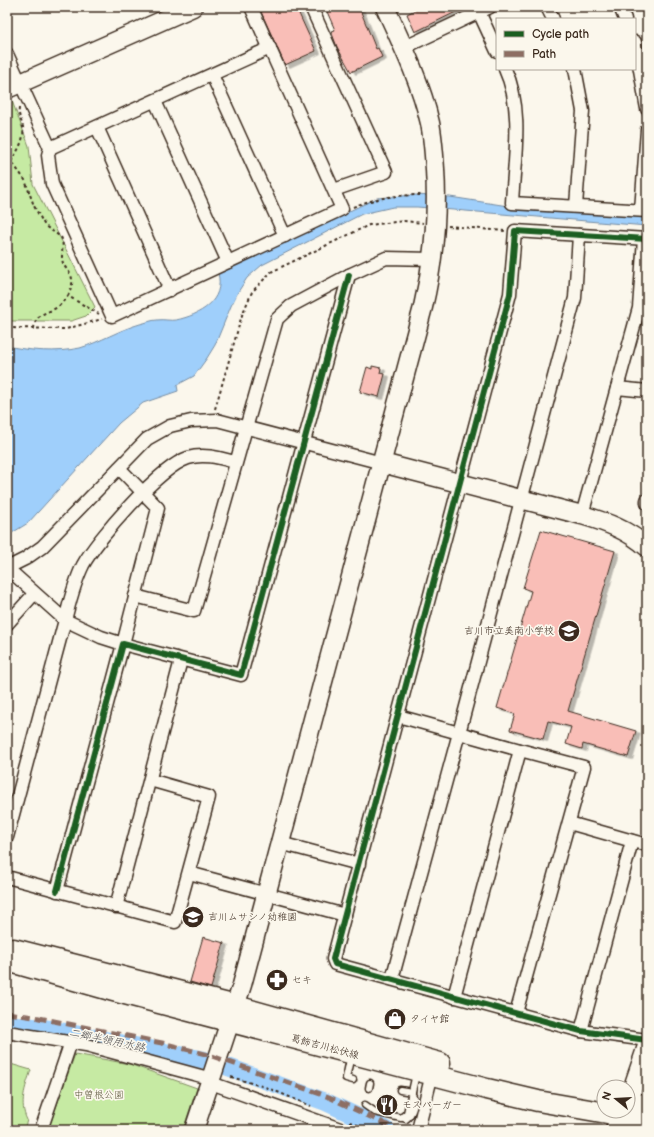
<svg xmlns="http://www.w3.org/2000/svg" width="654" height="1137" font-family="'Balsamiq Sans','Klee One',sans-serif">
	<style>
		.green { fill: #c6eaa3; stroke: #808a60 }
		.water { fill: #9fcffb; stroke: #778da3 }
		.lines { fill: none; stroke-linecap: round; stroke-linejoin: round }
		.river { stroke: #9fcffb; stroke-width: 18 }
		.building { fill: #f9beb7; stroke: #3b2a1e; filter: url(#shadow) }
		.lane-casing { stroke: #3b2a1e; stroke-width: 9 }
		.street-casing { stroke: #3b2a1e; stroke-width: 15 }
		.secondary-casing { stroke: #3b2a1e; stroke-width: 21 }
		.primary-casing { stroke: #3b2a1e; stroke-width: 23 }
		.path { stroke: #3b2a1e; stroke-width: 2; stroke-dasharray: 3 3; stroke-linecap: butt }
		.lane { stroke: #fbf7ec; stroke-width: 6 }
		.street { stroke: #fbf7ec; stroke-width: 12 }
		.secondary { stroke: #fbf7ec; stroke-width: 18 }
		.primary { stroke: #fbf7ec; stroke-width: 20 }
		.quiet { stroke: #8d6e63; stroke-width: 5; stroke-dasharray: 10 5; stroke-linecap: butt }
		.cycleway-casing { stroke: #fbf7ec; stroke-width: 8 }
		.cycleway { stroke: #1b5e20; stroke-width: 6 }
		.labels { text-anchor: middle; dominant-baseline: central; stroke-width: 3.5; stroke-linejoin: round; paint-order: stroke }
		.poi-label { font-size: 10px; fill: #3b2a1e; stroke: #fbf7ec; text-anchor: start }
		.street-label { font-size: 10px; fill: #3b2a1e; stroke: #fbf7ec }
		.park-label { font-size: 10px; fill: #5e5a3f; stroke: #fbf7ec }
		.water-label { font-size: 11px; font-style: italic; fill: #545355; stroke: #fbf7ec }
	</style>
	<defs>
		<filter id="shadow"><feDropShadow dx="4.5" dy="2.5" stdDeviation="0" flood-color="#0004"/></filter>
	</defs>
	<rect width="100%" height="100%" fill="#fbf7ec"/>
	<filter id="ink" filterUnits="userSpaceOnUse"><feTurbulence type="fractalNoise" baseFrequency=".025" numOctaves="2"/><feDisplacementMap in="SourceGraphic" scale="8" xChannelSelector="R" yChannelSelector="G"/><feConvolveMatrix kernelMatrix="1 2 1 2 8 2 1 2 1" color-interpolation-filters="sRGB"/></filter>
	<g filter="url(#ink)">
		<!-- green -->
		<g class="green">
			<polygon points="12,101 29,146 33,184 95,307 86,316 71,321 7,321 7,104"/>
			<polygon points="75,1054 129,1064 197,1088 183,1130 48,1130"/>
			<path d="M7,1063L31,1070C25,1088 19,1103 27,1120L24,1130H7Z"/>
		</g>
		<!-- water -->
		<path class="water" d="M415,195L450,197L534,210L647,216V226L417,207H393L362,214L262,265L247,278L238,292L231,306L215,345L207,358L194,376L177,385L178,391L143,403L119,423L28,523L7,536V346C31,351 56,353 80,348C100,342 119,330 140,324C145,323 152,320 157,320C164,319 170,321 176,320C200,315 225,301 218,273L377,198Z"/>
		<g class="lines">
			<!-- river -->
			<g class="river">
				<polyline points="7,1024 50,1029 205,1060"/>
				<polyline points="228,1067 326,1102 386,1130"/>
			</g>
		</g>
		<!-- building -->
		<g class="building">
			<polygon points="261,7 296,7 316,51 285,65 261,12 263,11"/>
			<polygon points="325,7 359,7 376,49 378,48 382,57 351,72 337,47 331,31 335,30"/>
			<polygon points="421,7 466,7 415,32 407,14"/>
			<polygon points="372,366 381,368 380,373 385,374 379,397 360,392 367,367 372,369"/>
			<polygon points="541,530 615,551 568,711 636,731 628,757 583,744 582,749 566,744 571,727 548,721 543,739 510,730 515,714 497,708 531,591 523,588"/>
			<polygon points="203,937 224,943 211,988 190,982"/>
		</g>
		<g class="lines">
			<!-- lane casing -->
			<g class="lane-casing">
				<g id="lane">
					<polyline points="351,1055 346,1078 353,1080"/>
					<polyline points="369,1088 370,1083"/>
					<polyline points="400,1090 412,1092"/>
					<polyline points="365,1105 375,1112 401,1118 407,1113 416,1074"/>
					<path d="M403,1118L406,1119C412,1114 416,1103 413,1096"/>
				</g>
			</g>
			<!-- street casing -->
			<g class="street-casing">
				<g id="street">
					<polyline points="311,7 386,172 334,190"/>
					<polyline points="547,7 553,19"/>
					<polyline points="620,7 625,19"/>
					<polyline points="479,12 497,51"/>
					<polyline points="635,42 647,109"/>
					<polyline points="403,48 490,7"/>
					<polyline points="7,54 50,148 48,155 52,184 112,316 342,209 251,7"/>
					<path d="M505,69C524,110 514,160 512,203L647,211"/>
					<polyline points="575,69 583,111 576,206"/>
					<polyline points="212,75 285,236"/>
					<polyline points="155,101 228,262"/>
					<polyline points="97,127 170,290"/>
					<polyline points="50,148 270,48"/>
					<polyline points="641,210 647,130"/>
					<polyline points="647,239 515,231 510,294 333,959 335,964 581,1031 647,1040"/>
					<polyline points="617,388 647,391"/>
					<path d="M119,468L158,508L123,644L101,637L65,620C70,601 74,583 83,565C97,539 160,467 188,458C204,453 220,458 235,462"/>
					<polyline points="647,500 647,503"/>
					<polyline points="582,515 639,308 644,239"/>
					<polyline points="7,568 25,559 42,547 147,439 170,426 191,421 217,420 382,463"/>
					<polyline points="7,568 65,620 7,837"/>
					<polyline points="135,596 194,611 277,319 291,306 349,275 386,258 433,259"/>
					<polyline points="7,624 34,594"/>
					<polyline points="520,750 459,733 575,298 579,235"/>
					<polyline points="569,823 647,845"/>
					<polyline points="280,843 359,864"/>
					<polyline points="189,873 345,915"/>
					<polyline points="7,877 175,922 209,797 150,780"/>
					<polyline points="57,891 123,644 241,675 349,275"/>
					<polyline points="116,907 181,660"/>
					<polyline points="392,979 459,733 398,716"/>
					<polyline points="454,997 520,750 584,767 516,1013"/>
					<polyline points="581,1031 632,841"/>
					<polyline points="7,1032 86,1045 212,1079"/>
					<polyline points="211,1083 343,1130"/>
					<polyline points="41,1130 71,1042"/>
					<polyline points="418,1130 432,1074"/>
				</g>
			</g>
			<!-- secondary casing -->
			<g class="secondary-casing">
				<g id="secondary">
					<polyline points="7,89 193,7"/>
					<path d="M382,463L582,515C606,522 628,530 647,547"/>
					<polyline points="628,1102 647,1046"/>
					<path d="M194,1130L242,985L423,307C434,260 438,217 435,169C434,154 433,138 430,123C421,83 402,44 385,7"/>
					<polyline points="615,1130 620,1117"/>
				</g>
			</g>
			<!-- primary casing -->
			<g class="primary-casing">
				<g id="primary">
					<polyline points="13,949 236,1006 440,1063"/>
					<polyline points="7,961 113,991 487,1089 538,1101 647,1120"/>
					<polyline points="628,1103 647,1105"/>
				</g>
			</g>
			<!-- path -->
			<g class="path">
				<path d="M19,108C18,116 21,119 23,127C25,139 18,151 11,161L25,180L34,206L45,226L61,237C65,244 60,254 63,263C65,269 72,273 72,280C73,285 70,291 68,296L99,314"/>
				<path d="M353,207C376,197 398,195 422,195"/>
				<polyline points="448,226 505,231"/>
				<polyline points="7,328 66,329 102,319"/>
				<path d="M34,329C35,312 48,314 59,306C62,303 65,299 68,296"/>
				<polyline points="215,409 242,315 252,292 271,272 369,225 404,221 423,223"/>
				<polyline points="231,1077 268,1088 311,1106"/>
				<polyline points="350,1122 369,1130"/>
			</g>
			<!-- lane -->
			<use href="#lane" class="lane"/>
			<!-- street -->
			<use href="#street" class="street"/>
			<!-- secondary -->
			<use href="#secondary" class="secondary"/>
			<!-- primary -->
			<use href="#primary" class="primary"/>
			<!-- quiet -->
			<polyline class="quiet" points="7,1013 34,1017 162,1043 209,1055 329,1097 398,1130"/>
			<!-- cycleway casing -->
			<g class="cycleway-casing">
				<g id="cycleway">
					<polyline points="647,239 515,231 510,294 333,959 335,964 581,1031 647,1040"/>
					<polyline points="57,891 123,644 241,675 349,275"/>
				</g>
			</g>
			<!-- cycleway -->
			<use href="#cycleway" class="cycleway"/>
		</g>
	</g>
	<!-- icons -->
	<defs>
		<g id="school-disc" transform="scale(1.15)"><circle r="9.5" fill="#3b2a1e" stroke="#fbf7ec"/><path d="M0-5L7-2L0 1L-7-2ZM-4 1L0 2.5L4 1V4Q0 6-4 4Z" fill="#fff"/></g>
		<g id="pharmacy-disc" transform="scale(1.15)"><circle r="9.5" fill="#3b2a1e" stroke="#fbf7ec"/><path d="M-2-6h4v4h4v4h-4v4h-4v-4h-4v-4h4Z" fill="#fff"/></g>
		<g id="shop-disc" transform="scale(1.15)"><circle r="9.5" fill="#3b2a1e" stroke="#fbf7ec"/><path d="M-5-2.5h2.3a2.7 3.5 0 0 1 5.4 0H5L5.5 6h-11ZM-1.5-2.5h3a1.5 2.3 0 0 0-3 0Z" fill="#fff"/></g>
		<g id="restaurant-disc" transform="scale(1.15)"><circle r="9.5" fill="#3b2a1e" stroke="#fbf7ec"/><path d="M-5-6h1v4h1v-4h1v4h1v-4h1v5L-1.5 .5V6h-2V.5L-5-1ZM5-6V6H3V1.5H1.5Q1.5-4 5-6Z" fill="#fff"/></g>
	</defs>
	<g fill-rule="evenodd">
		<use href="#school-disc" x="569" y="631"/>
		<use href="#school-disc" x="193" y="917"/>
		<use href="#pharmacy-disc" x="277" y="980"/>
		<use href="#shop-disc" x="395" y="1019"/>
		<use href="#restaurant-disc" x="387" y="1105"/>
	</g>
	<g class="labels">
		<!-- poi labels -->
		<g class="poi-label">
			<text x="554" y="631" text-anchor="end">吉川市立美南小学校</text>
			<text x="208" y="917">吉川ムサシノ幼稚園</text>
			<text x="292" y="980">セキ</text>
			<text x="410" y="1019">タイヤ館</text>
			<text x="402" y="1105">モスバーガー</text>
		</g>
		<!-- street labels -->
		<g class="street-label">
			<text transform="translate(325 1047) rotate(15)">葛飾吉川松伏線</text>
		</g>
		<!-- park labels -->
		<g class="park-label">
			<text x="99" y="1095">中曽根公園</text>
		</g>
		<!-- water labels -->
		<g class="water-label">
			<text transform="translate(107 1040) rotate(12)">二郷半領用水路</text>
		</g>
	</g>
	<!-- margin -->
	<rect width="654" height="1137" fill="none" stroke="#fbf7ec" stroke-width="24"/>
	<rect x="12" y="12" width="630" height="1113" fill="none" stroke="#3b2a1e" stroke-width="1.5" filter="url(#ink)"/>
	<!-- legend -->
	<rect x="496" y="18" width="140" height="52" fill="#fbf7ec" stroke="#aea59a"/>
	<rect x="504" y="31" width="20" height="6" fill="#1b5e20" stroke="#aea59a"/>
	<text x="532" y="38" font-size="12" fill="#3b2a1e">Cycle path</text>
	<rect x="504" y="51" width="20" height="6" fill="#8d6e63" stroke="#aea59a"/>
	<text x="532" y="58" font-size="12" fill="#3b2a1e">Path</text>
	<!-- north arrow -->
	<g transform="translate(616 1099) rotate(288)"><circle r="19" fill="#fbf7ec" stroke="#aea59a"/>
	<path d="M0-3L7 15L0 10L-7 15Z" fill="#3b2a1e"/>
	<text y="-6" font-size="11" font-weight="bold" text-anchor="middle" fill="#3b2a1e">N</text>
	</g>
</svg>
